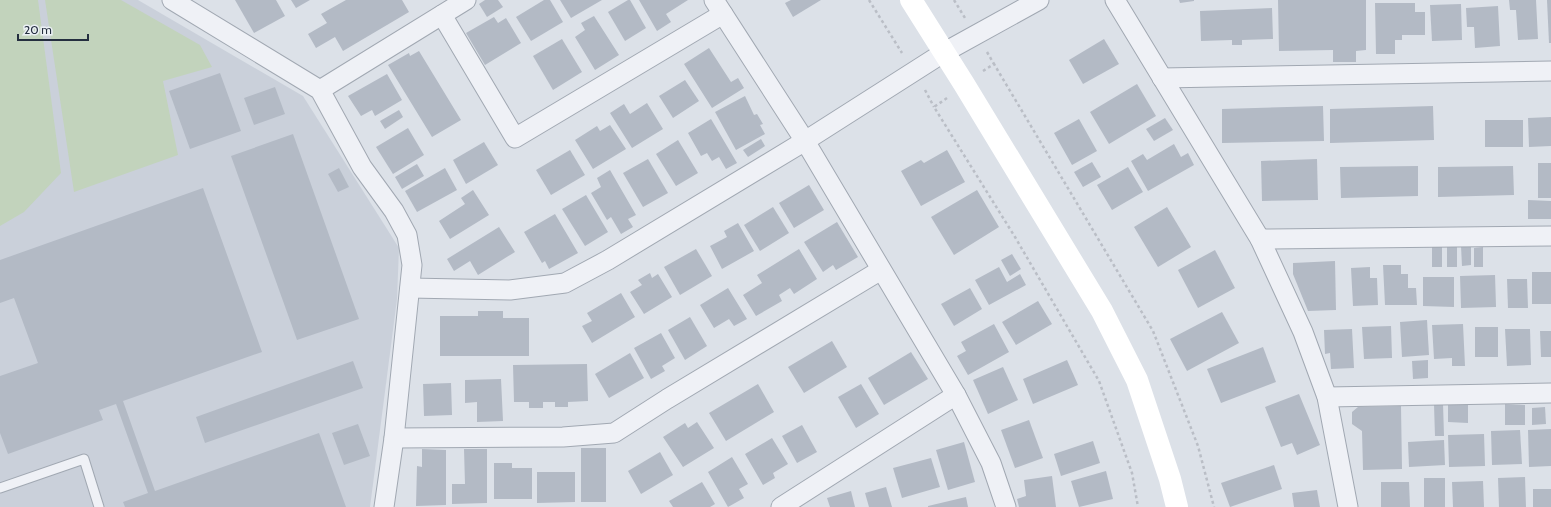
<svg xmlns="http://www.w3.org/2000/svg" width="1551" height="507" font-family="Cabin,sans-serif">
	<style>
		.built { fill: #cad0da }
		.pitch { fill: #c2d3bc }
		.building { fill: #b3bac5 }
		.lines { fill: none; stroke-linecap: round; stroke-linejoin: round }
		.lane-casing { stroke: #a1a8b2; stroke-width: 11 }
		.street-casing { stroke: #a1a8b2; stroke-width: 21 }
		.path { stroke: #babec6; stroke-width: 2.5; stroke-dasharray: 3 3; stroke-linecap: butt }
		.lane { stroke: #eff1f6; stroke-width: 9 }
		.street { stroke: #eff1f6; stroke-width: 19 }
		.secondary { stroke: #fff; stroke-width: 22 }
	</style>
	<rect width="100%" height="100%" fill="#dce1e8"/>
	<!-- built -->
	<polygon class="built" points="0,0 138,0 303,96 399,248 397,299 370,507 0,507"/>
	<!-- pitch -->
	<g class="pitch">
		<polygon points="0,0 38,0 61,173 24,212 0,226"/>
		<polygon points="45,0 121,0 200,45 212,67 163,81 178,155 74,192"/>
	</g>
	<!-- building -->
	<g class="building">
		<polygon points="235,0 276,0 285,16 254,33"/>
		<polygon points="291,0 310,0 296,8"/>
		<polygon points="346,0 402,0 409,12 343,51 335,37 316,48 308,34 327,23 321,14"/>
		<polygon points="485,0 498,0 503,7 487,17 479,4"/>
		<polygon points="544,0 550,0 563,22 531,41 516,17"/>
		<polygon points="560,0 602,0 571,18"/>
		<polygon points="628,0 630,0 646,28 625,41 608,12"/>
		<polygon points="639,0 688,0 666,14 671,22 657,31"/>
		<polygon points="791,0 821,0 793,17 785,3"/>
		<polygon points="1179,0 1194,0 1194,1 1180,3"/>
		<polygon points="1278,0 1366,0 1366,50 1356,51 1356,62 1333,62 1333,50 1279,51"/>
		<polygon points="1509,0 1536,0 1538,39 1518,40 1516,10 1510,10"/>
		<polygon points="1547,0 1551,0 1551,43 1549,43"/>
		<polygon points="1375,3 1415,3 1415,12 1425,12 1425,35 1402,35 1402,40 1395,40 1395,54 1376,54"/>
		<polygon points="1461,4 1462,40 1432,41 1430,5"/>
		<polygon points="1498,6 1500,46 1475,48 1474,27 1467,27 1466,8"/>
		<polygon points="1272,8 1273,39 1242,40 1242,45 1232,45 1232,40 1201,41 1200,11"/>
		<polygon points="594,16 619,55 595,70 575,37 585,30 581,23"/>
		<polygon points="494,17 498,23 506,18 521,43 485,65 466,33"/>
		<polygon points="562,39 582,72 553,90 533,56"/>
		<polygon points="1104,39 1119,64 1083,84 1069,60"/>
		<polygon points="709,48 731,82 738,78 744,88 712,108 684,64"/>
		<polygon points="419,51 461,120 432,137 388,65 409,53 410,56"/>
		<polygon points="220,73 241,131 190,149 169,91"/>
		<polygon points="387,74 402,100 375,116 372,110 361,116 348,96"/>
		<polygon points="685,80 699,101 673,118 659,96"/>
		<polygon points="1137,84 1156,116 1109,144 1090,112"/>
		<polygon points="275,87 285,114 254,125 244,98"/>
		<polygon points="745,96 754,115 757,114 763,124 760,125 765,134 736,150 715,112"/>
		<polygon points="647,103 663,129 632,148 610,113 624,104 630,114"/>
		<polygon points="1323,106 1324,141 1222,143 1222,109"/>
		<polygon points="1433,106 1434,140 1330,143 1330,109"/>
		<polygon points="399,110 403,117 385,129 380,121"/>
		<polygon points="1551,117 1551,146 1529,147 1528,118"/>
		<polygon points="1165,118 1173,130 1154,141 1146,129"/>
		<polygon points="711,119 737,163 726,169 719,157 712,161 707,153 701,156 688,133"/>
		<polygon points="1079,119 1097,151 1072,165 1054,133"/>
		<rect x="1485" y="120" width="38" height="27"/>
		<polygon points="610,125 626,149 593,169 575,140 597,126 600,131"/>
		<polygon points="408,128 424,155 393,174 376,147"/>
		<polygon points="293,134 359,319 297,340 231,156"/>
		<polygon points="761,139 765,146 748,157 743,150"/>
		<polygon points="678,140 698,173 676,186 656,154"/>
		<polygon points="484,142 498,165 466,184 453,160"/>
		<polygon points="1174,144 1181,157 1188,153 1194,165 1148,191 1131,161 1143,154 1147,160"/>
		<polygon points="570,150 585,175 551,195 536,170"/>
		<polygon points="947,150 965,182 921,206 901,171 921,160 924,163"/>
		<polygon points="648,159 668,193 643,207 623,173"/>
		<polygon points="1317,159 1318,200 1262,201 1261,161"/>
		<polygon points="1092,162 1101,177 1083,187 1074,172"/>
		<rect x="1538" y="163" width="13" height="35"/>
		<polygon points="417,164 424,176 402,189 395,177"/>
		<polygon points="1418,166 1418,196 1341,198 1340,167"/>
		<polygon points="1513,166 1514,195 1438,197 1438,167"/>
		<polygon points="1128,167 1143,192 1112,210 1097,185"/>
		<polygon points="339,168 349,187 338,192 328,174"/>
		<polygon points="445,168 457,190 417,212 405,191"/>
		<polygon points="610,170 636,215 628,219 633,227 621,234 611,217 607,220 591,193 601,187 597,178"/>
		<polygon points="809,185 824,210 794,228 779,203"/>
		<polygon points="203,188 262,352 123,401 155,491 319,433 346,507 125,507 123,502 148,493 116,404 99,410 103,420 8,454 0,433 0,376 38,363 14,298 0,303 0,260"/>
		<polygon points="473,190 489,215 450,239 439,221 465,204 461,198"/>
		<polygon points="977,190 999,227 954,255 931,217"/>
		<polygon points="586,195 608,232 585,246 562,209"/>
		<polygon points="1528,200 1551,201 1551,219 1528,219"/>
		<polygon points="773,207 789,233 760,251 744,225"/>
		<polygon points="1167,207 1191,247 1158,267 1134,227"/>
		<polygon points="555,214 578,253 549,269 545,261 542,263 524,232"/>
		<polygon points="837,222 858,257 836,270 833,265 823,272 804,242"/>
		<polygon points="738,223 754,251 722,269 710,246 727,237 724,231"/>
		<polygon points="499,227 515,252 478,275 470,261 454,271 447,259"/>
		<polygon points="1442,245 1442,267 1432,267 1432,246"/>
		<polygon points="1457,245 1457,267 1447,267 1447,246"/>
		<polygon points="1471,245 1471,265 1462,266 1461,246"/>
		<polygon points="1483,247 1483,267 1474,267 1474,248"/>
		<polygon points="696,249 712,276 680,295 664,267"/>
		<polygon points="799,249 817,279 794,294 790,288 779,295 782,301 756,316 743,295 762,283 757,275"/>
		<polygon points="1215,250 1235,288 1198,308 1178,270"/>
		<polygon points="1012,254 1021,269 1010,276 1001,260"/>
		<polygon points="1335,261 1336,310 1308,311 1293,274 1293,263"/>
		<polygon points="1383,265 1401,265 1401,274 1408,274 1408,288 1416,288 1417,305 1385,305"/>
		<polygon points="999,267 1007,282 1020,274 1026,285 989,305 975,280"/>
		<polygon points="1370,267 1370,278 1377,278 1378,305 1353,306 1351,268"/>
		<rect x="1532" y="272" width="19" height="32"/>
		<polygon points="650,273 652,278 658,274 672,297 644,314 630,292 642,285 638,280"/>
		<polygon points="1495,275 1496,307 1461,308 1460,276"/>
		<polygon points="1423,277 1454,277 1454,307 1423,306"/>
		<polygon points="1507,279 1527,279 1528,308 1508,308"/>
		<polygon points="728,288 747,319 734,326 729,319 714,328 700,305"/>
		<polygon points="970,288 982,309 954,326 941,304"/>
		<polygon points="621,293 635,317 592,343 582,326 592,321 587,313"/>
		<polygon points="1038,301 1052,324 1016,345 1002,322"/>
		<polygon points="478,311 503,311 503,318 529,318 529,356 440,356 440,316 478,316"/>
		<polygon points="1222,312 1239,343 1187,371 1170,339"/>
		<polygon points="690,317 707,346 685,360 668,330"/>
		<polygon points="1427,320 1429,355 1402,357 1400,322"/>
		<polygon points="994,324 1009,352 968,375 957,356 966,351 961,342"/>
		<polygon points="1463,324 1465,366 1452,366 1452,358 1434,359 1432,325"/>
		<polygon points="1391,326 1392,358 1364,359 1362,327"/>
		<rect x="1475" y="327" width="23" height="30"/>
		<polygon points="1352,329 1354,368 1331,369 1330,353 1325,354 1324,330"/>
		<polygon points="1505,329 1530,329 1531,365 1507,366"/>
		<polygon points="1540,331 1551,331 1551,357 1541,357"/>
		<polygon points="661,333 675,358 662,366 665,371 651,379 634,348"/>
		<polygon points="832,341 847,367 804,393 788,367"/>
		<polygon points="1263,347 1276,382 1221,403 1207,369"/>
		<polygon points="911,352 928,379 884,405 868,378"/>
		<polygon points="630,353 644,378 609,398 595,374"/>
		<polygon points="1067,360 1078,385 1033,404 1023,379"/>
		<polygon points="1428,360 1428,378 1413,379 1412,361"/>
		<polygon points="353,361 363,388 205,443 196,417"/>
		<polygon points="587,364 588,401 568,402 568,407 555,407 555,402 543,402 543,408 529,408 529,402 514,402 513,365"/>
		<polygon points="1003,367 1018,400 988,414 973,380"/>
		<polygon points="501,379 503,421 477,422 477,402 465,403 465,380"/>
		<polygon points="451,383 452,415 424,416 423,384"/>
		<polygon points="758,384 774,412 726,441 709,413"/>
		<polygon points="861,384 879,414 856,428 838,397"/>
		<polygon points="1299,394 1320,445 1297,455 1292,443 1281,447 1265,407"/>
		<polygon points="1443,404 1444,436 1435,436 1434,405"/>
		<polygon points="1505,404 1525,405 1525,425 1505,425"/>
		<polygon points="1448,405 1468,405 1468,423 1448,422"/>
		<polygon points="1401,406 1402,469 1363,470 1362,431 1352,424 1352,412 1358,407"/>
		<polygon points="1545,407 1546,424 1532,425 1532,408"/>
		<polygon points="1029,420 1043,458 1015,468 1001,430"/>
		<polygon points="697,422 714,448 683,467 663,437 685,423 688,428"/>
		<polygon points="358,424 370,456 344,465 332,433"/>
		<polygon points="802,425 817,452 797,463 782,436"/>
		<polygon points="1551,429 1551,466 1529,467 1528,430"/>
		<polygon points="1520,430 1522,464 1492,465 1491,431"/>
		<polygon points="1484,434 1485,466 1449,467 1448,435"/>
		<polygon points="772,438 788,464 773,473 775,478 763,485 745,454"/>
		<polygon points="1444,440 1445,465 1409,467 1408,442"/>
		<polygon points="1093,441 1100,463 1061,476 1054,454"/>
		<polygon points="964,442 975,482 948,490 936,450"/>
		<rect x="581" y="448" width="25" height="54"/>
		<polygon points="422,449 446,450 446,505 416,506 417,466 422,467"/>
		<polygon points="464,449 487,449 487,503 452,504 452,484 465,484"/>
		<polygon points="660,452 673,475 641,494 628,471"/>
		<polygon points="732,457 748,484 739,489 744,498 728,507 708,472"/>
		<polygon points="931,458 940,487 902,498 893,468"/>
		<polygon points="494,463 512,463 512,468 532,468 532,499 494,499"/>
		<polygon points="1274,465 1282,489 1230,507 1221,483"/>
		<polygon points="1106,471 1113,499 1079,507 1071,481"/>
		<polygon points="537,472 575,472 575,502 537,503"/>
		<polygon points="1052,476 1056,507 1019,507 1017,499 1026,496 1024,480"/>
		<polygon points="1525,477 1526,507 1499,507 1498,478"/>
		<rect x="1424" y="478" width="21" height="29"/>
		<polygon points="1483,481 1484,507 1453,507 1452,482"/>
		<polygon points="702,482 715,504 710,507 673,507 669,501"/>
		<polygon points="1381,482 1409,482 1410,507 1381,507"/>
		<polygon points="886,487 892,507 869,507 865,493"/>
		<rect x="1533" y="489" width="18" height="18"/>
		<polygon points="1317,490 1320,507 1294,507 1292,493"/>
		<polygon points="851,491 855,507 830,507 827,498"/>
		<polygon points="966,497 968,507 928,507 928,506"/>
	</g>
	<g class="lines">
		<!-- lane casing -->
		<g class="lane-casing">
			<polyline id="lane" points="0,488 84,459 99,507"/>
		</g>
		<!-- street casing -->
		<g class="street-casing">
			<g id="street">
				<polyline points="172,0 320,90 362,167 394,211 407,235 412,265 394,438 384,507"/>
				<polyline points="714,0 805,141 956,395 991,463 1006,507"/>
				<polyline points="1115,0 1260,239 1303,332 1327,397 1348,507"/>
				<polyline points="442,15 515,138 723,14"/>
				<polyline points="1162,78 1551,71"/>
				<polyline points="320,90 466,0"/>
				<polyline points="1260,239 1551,236"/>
				<polyline points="410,288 510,290 565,283 608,260 805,141 943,53 1039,0"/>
				<polyline points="1327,397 1551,393"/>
				<polyline points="394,438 563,437 614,433 667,399 881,270"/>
				<polyline points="781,507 956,395"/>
			</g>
		</g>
		<!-- path -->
		<g class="path">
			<polyline points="869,0 902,53"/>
			<polyline points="954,0 965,18"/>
			<polyline points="987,52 994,64"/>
			<polyline points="983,71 994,64 1153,331 1198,446 1214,507"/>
			<polyline points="925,90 934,107"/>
			<polyline points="947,98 934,107 1015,237 1099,381 1132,473 1138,507"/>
		</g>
		<!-- lane -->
		<use href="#lane" class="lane"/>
		<!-- street -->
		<use href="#street" class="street"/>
		<!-- secondary -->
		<polyline class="secondary" points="911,0 964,84 1102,311 1137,380 1170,479 1177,507"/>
	</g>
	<!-- scale -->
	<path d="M18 34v6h70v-6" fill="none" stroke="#242e3f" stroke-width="2"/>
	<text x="24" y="34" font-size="12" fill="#242e3f" stroke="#ebf0f5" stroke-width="3" paint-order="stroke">20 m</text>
</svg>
